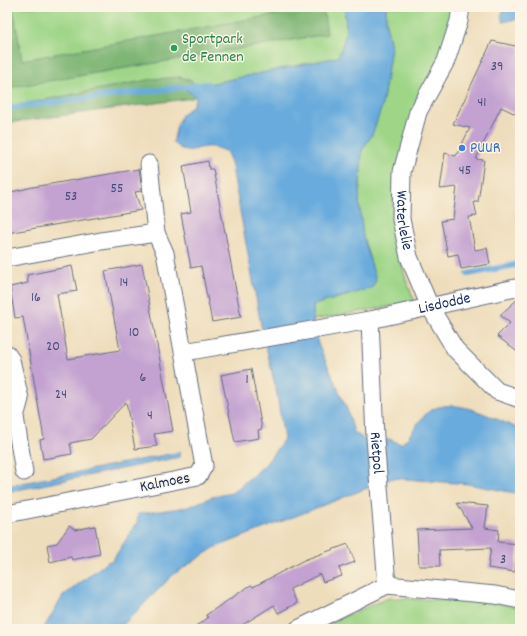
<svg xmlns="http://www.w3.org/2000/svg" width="527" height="636" font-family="Dekko,sans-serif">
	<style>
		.green { fill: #9ed587; stroke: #5c8272 }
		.forest { fill: #7eb674; stroke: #4c7269 }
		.water { fill: #69abdd; stroke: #426d9e }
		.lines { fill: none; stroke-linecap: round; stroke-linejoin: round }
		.stream { stroke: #69abdd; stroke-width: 6 }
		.building { fill: #c3a1d1 }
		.street-casing { stroke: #656c7f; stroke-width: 19 }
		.street { stroke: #fff; stroke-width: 17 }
		.leisure-dot { fill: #2e9e5b; stroke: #fcf5e5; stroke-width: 1.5 }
		.shop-dot { fill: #3f7fe0; stroke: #fcf5e5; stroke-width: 1.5 }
		.labels { text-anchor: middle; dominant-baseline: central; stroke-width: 3; stroke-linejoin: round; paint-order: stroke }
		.number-label { font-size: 14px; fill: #454c7b }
		.leisure-label { font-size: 16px; fill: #27864d; stroke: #fcf5e5; text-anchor: start }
		.shop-label { font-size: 16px; fill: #366cbe; stroke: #fcf5e5; text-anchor: start }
		.street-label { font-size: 16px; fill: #1b2f5e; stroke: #fcf5e5 }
	</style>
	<rect width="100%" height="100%" fill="#fcf5e5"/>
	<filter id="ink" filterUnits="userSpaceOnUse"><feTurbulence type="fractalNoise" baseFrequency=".025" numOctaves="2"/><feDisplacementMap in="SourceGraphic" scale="8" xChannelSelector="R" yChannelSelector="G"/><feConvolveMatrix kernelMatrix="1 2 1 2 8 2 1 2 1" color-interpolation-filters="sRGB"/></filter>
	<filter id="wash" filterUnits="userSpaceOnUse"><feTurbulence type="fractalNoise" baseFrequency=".012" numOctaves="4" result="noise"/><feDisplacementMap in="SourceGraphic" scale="16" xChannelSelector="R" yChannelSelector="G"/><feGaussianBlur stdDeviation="0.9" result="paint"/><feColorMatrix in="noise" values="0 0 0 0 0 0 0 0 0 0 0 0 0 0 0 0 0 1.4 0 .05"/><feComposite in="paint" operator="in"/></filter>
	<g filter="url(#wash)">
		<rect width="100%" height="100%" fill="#edb"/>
		<!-- green -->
		<g class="green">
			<path d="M7,7H344C347,30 347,36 338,57L185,89L7,114Z"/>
			<polygon points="386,7 459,7 396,170 392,216 396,241 406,280 415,302 313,320 313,305 356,293 376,280 363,237 359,202 362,150 372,135 382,106 391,47 386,24"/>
			<polygon points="389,598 495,602 520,608 520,629 314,629"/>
		</g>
		<!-- forest -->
		<g class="forest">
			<polygon points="7,7 13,7 22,60 278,14 283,7 323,7 327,34 7,88"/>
			<polygon points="180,77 192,81 197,92 193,98 7,123 7,107 153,79"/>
		</g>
		<!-- water -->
		<g class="water">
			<path d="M344,7H386V24L391,47L382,106L372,135L362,150L359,202L363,237L376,280L372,288L313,305V320L318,344L347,409L354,432L365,440L389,439L401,444C412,436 415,424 425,415C449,391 493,419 520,429V494L468,484L393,478L214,548L174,574L119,629H43L63,596L107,562L112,561L137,523L138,514L188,507L212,497L232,493L265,465L284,439L276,389L261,325L231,162L226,151C222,150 218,148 213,147C196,145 190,158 173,143C175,135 176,126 180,118C185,108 191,113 196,97L185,89L338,57C347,35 347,30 344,7Z"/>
			<polygon points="506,7 520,7 520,18 503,22 501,15"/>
			<polygon points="180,452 180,457 7,492 7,486"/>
		</g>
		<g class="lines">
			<!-- stream -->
			<g class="stream">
				<polyline points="7,108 208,84"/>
				<polyline points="468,274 520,264"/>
			</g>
		</g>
		<g id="blocks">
			<!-- building -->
			<g class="building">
				<polygon points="492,41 520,47 520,116 501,107 476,159 484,160 478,202 474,202 477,216 469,217 475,250 487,248 490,264 461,269 458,254 448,256 441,221 453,219 457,187 440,189 445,153 456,156 470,128 453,124"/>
				<polygon points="208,161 209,169 213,169 241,317 212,322 201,266 191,268 181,214 191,212 183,166"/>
				<polygon points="139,169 142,191 135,192 141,210 7,233 7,193 33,187"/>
				<polygon points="142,264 173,431 154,434 157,446 135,449 126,402 91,439 70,443 72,454 43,459 40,440 44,439 23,317 15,318 10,287 28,283 27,275 72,266 77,291 57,294 68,359 120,350 105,271"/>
				<polygon points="520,297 520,354 497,336 510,323 500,315"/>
				<polygon points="251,369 262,429 258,430 259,438 235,442 221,375"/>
				<polygon points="457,503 488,506 485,528 499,530 498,542 519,544 515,572 488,568 491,548 439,550 440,566 419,566 417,530 472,528"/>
				<polygon points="69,526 75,530 95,526 100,554 72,560 71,557 50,562 47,545 57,543"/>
				<polygon points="348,544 355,562 339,568 342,576 323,582 320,574 290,589 297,603 278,613 274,605 236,629 191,629 208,618 206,615 251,585 253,587 304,560"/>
			</g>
		</g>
	</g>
	<g filter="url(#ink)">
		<use href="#blocks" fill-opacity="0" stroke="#656c7f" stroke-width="1"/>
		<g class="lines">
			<!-- street casing -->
			<g class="street-casing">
				<g id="street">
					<path id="s1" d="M461,7L459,21L446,61L418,112L402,172L401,219L409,257L430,307L455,349L497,391L520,399"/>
					<polyline points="149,164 156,233"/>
					<polyline points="7,258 101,241 156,233 165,253 204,466 198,476 7,514"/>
					<path id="s2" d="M370,320L375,438L387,585"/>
					<path id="s3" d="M184,352L370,320L520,287"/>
					<polyline points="7,354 11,360 20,399 15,417 24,472"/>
					<polyline points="298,629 387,585 495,595 520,600"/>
				</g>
			</g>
			<!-- street -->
			<use href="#street" class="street"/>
		</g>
	</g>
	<!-- markers -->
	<circle class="leisure-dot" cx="174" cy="48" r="4"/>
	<circle class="shop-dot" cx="462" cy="148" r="4"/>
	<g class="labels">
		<!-- number labels -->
		<g class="number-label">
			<text x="497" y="67">39</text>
			<text x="482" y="103">41</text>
			<text x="465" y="171">45</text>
			<text x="117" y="189">55</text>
			<text x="71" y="197">53</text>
			<text x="124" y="283">14</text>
			<text x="36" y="298">16</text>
			<text x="134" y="333">10</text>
			<text x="53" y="347">20</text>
			<text x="143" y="378">6</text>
			<text x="247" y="380">1</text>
			<text x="61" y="395">24</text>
			<text x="150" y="416">4</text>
			<text x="503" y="560">3</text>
		</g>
		<!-- leisure labels -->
		<g class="leisure-label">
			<text x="182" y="39">Sportpark<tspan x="182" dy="18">de Fennen</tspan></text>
		</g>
		<!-- shop labels -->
		<g class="shop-label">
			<text x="470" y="148">PUUR</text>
		</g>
		<!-- street labels -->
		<g class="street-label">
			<text stroke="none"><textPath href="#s1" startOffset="225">Waterlelie</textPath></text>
			<text stroke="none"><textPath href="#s3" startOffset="265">Lisdodde</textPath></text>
			<text stroke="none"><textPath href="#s2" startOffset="133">Rietpol</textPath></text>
			<text transform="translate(165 483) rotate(-11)">Kalmoes</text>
		</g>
	</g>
	<!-- margin -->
	<rect width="527" height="636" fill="none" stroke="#fcf5e5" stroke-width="24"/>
</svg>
